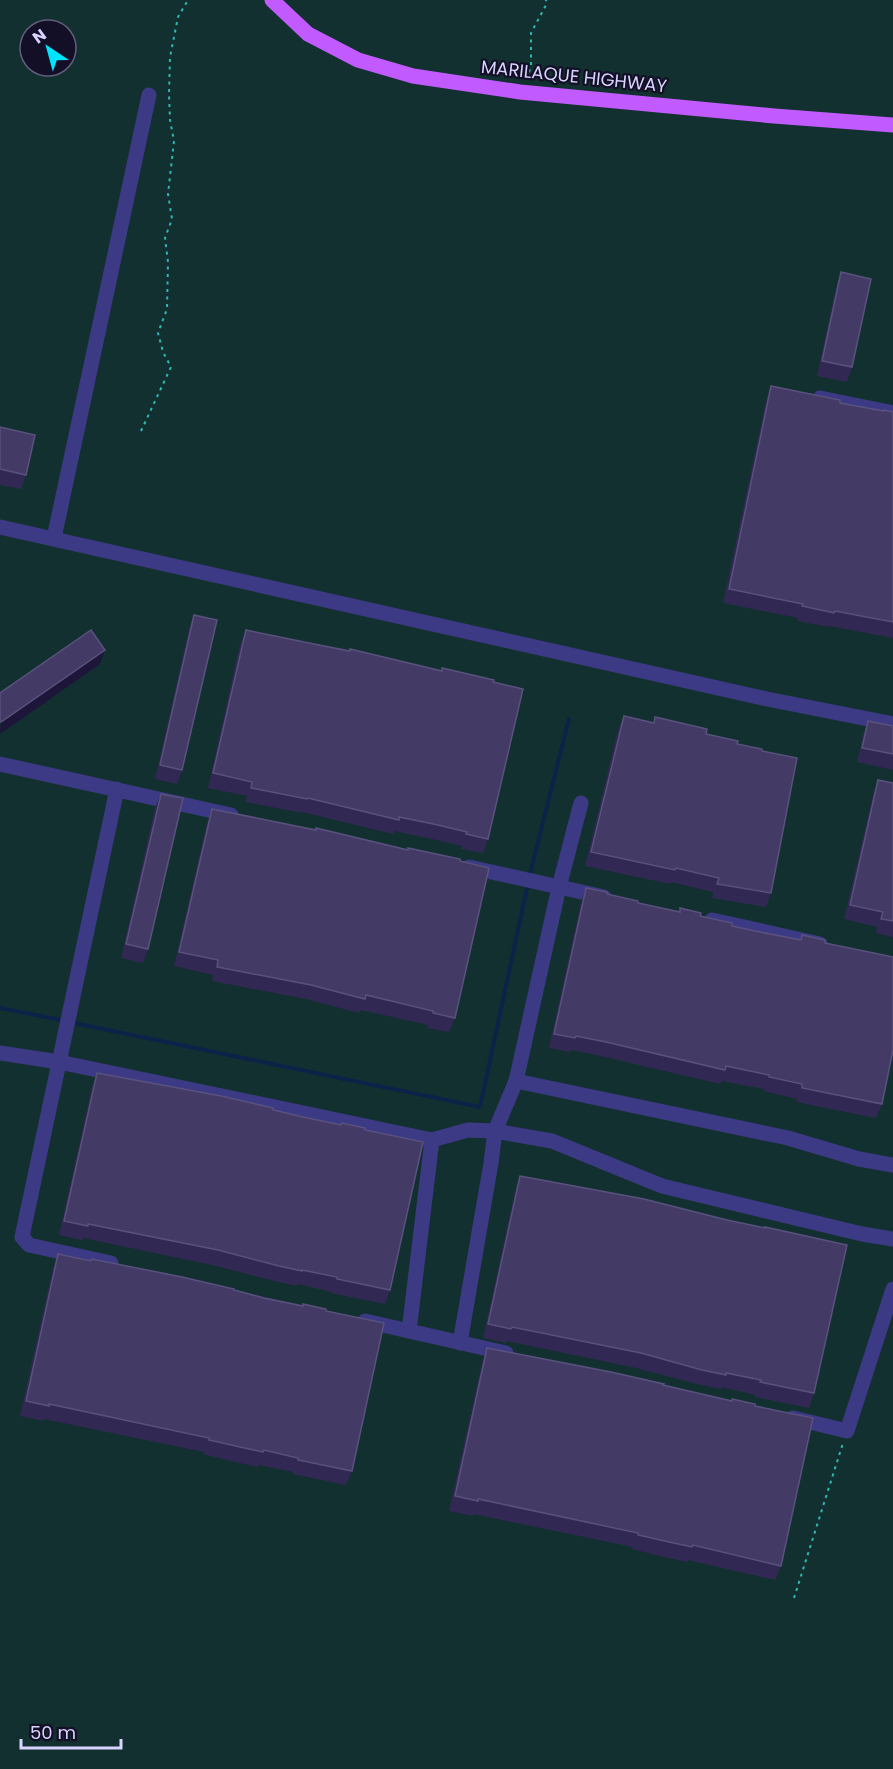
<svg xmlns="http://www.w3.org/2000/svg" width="893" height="1769" font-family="Poppins,sans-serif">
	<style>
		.green { fill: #12302f; fill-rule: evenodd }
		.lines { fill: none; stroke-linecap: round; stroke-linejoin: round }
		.stream { stroke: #0c2248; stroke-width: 4 }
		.path { stroke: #2fb8b0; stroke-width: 2; stroke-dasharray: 3 4.5; stroke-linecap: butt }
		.minor { stroke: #3d3a85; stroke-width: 15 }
		.major { stroke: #c25bff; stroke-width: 15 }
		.wall { fill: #312854 }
		.shaded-wall { fill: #1d163a }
		.building { fill: #433a66; stroke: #5a527e; stroke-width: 1.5 }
		.labels { text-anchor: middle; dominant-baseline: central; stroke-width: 4.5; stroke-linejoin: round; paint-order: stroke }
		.street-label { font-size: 18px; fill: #d9d4ff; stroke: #130f26 }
	</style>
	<rect width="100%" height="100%" fill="#130f26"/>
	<!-- green -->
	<path class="green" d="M0,0H893V1769H0ZM30,30H66V66H30Z"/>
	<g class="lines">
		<!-- stream -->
		<g class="stream">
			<polyline points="530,874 569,719"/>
			<polyline points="0,1008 61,1020"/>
			<polyline points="74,1023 480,1107 527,888"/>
		</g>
		<!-- path -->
		<g class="path">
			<polyline points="526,79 531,67 531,33 546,5 546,0"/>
			<polyline points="141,431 171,367 163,352 158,333 167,309 168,262 165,238 172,219 168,194 174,141 170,120 169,94 170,57 178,17 188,0"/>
			<polyline points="794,1598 843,1443"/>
		</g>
		<!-- minor -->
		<g class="minor">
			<polyline points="820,398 893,413"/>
			<polyline points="0,527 767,699 893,724"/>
			<polyline points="54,538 149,95"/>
			<polyline points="0,764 231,815"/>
			<polyline points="469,867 604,897"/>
			<polyline points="712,920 820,944"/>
			<polyline points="0,1053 59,1062 432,1140 468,1130 495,1131 552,1141 662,1186 862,1234 893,1239"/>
			<polyline points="516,1081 788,1138 859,1159 893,1165"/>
			<polyline points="111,1263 29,1245 22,1237 117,789"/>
			<polyline points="365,1321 506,1353"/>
			<polyline points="409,1331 432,1140"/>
			<polyline points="460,1343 491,1163 495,1131 516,1081 559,887 581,803"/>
			<polyline points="793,1418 847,1431 893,1289"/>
		</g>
		<!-- major -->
		<polyline class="major" points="272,0 308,34 358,60 413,76 520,92 774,116 893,125"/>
	</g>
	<!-- wall -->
	<g class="wall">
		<polygon points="841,272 852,367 847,382 817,376 836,287"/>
		<polygon points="771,386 840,403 884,411 893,412 893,638 830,626 829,627 797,621 798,618 723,603 766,401"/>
		<polygon points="0,427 26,475 21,489 0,485"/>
		<polygon points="194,615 182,770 177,784 155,779 189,629"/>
		<polygon points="246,630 488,839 483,853 461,849 462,846 432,839 394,831 393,834 302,812 302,813 246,802 247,796 208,788 240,644"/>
		<polygon points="624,716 653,723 655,717 737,744 771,893 766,907 712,898 713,892 671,882 670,884 585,866 618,730"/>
		<polygon points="868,721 893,726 893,770 857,762 863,735"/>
		<polygon points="878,780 893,783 893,937 876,933 877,927 844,919 873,795"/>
		<polygon points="161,794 148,949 143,963 121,958 155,808"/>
		<polygon points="212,809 455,1018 449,1032 427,1028 428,1025 361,1010 359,1013 306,999 212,981 213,975 174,966 207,823"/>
		<polygon points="586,888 638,903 700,916 732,926 800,940 802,935 825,943 882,1104 876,1118 796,1102 797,1099 764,1091 764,1089 722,1081 720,1084 601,1056 571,1050 570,1052 549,1048 581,902"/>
		<polygon points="97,1073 273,1110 365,1130 390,1290 385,1304 331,1293 332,1292 297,1284 297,1286 274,1281 212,1265 83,1238 82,1240 59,1235 92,1087"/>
		<polygon points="520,1176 814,1393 809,1408 755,1397 755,1395 721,1387 721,1389 697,1384 636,1368 507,1341 506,1343 483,1338 515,1191"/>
		<polygon points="58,1254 234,1290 326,1311 352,1471 346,1485 293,1474 293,1472 259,1465 258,1467 235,1462 203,1454 204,1452 44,1419 44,1421 20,1416 53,1268"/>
		<polygon points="487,1348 663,1385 781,1566 775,1580 688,1560 687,1562 664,1557 632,1549 633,1547 473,1514 473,1516 449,1511 482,1363"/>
	</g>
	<!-- shaded-wall -->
	<polygon class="shaded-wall" points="105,650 100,664 0,734 1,722"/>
	<!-- building -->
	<g class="building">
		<polygon points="841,272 871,279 852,367 822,361"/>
		<polygon points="771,386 840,400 840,403 884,411 884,410 893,412 893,622 835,611 834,613 802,606 803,604 729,589"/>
		<polygon points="0,427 35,435 26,475 0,469"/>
		<polygon points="194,615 217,620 182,770 160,765"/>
		<polygon points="91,630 105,650 1,722 0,721 0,693"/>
		<polygon points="246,630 319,645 350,651 350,649 442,671 442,668 494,680 493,682 523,689 488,839 466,834 467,832 438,825 399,817 399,820 308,798 307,799 251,788 252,782 213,773"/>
		<polygon points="624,716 654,723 655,717 707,729 706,734 738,741 737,744 762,749 762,751 797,758 771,893 717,884 719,878 676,868 675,870 591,852"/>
		<polygon points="868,721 893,726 893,754 862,748"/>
		<polygon points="878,780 893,783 893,921 881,919 883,912 850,905"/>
		<polygon points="161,794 183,798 148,949 126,944"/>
		<polygon points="212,809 316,830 316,828 408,850 408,848 460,859 460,861 489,868 455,1018 433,1013 433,1011 366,995 365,999 311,985 217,967 218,960 179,952"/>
		<polygon points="586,888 607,892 607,894 638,901 638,903 680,912 680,908 701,913 700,916 732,923 732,926 755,931 801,940 802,935 825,940 825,943 893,957 893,1050 882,1104 802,1088 802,1084 769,1077 769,1075 726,1066 725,1070 606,1042 576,1036 575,1038 554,1034"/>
		<polygon points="97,1073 221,1096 273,1108 273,1110 303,1117 341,1125 342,1123 365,1128 365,1130 423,1142 390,1290 337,1279 337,1277 302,1270 302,1271 279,1266 218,1250 88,1224 88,1226 64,1221"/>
		<polygon points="520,1176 644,1199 727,1220 765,1228 765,1227 847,1245 814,1393 760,1382 761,1380 726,1373 726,1375 702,1370 641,1353 512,1327 511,1329 488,1324"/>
		<polygon points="58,1254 91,1261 92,1259 182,1277 234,1289 234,1290 264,1298 303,1306 303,1304 326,1309 326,1311 384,1323 352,1471 298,1460 298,1458 264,1450 263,1452 240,1447 209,1440 209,1438 49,1404 49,1406 26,1401"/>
		<polygon points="487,1348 611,1372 664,1384 663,1385 693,1392 732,1401 732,1399 755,1404 755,1406 813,1418 781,1566 693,1545 692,1547 669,1542 638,1535 638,1533 478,1499 478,1501 455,1496"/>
	</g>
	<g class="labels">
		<!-- street labels -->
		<g class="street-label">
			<text transform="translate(574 76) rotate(6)">MARILAQUE HIGHWAY</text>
		</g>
	</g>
	<!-- north arrow -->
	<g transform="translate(48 48) rotate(324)"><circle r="28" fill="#130f26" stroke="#625e7d" stroke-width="1.5"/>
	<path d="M0-4.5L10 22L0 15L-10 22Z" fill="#00e5ff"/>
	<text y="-9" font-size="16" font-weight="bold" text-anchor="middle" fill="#d9d4ff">N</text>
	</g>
	<!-- scale -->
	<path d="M21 1739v9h100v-9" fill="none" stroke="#d9d4ff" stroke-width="3"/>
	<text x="30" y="1739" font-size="18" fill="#d9d4ff" stroke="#130f26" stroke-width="4.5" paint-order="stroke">50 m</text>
</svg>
